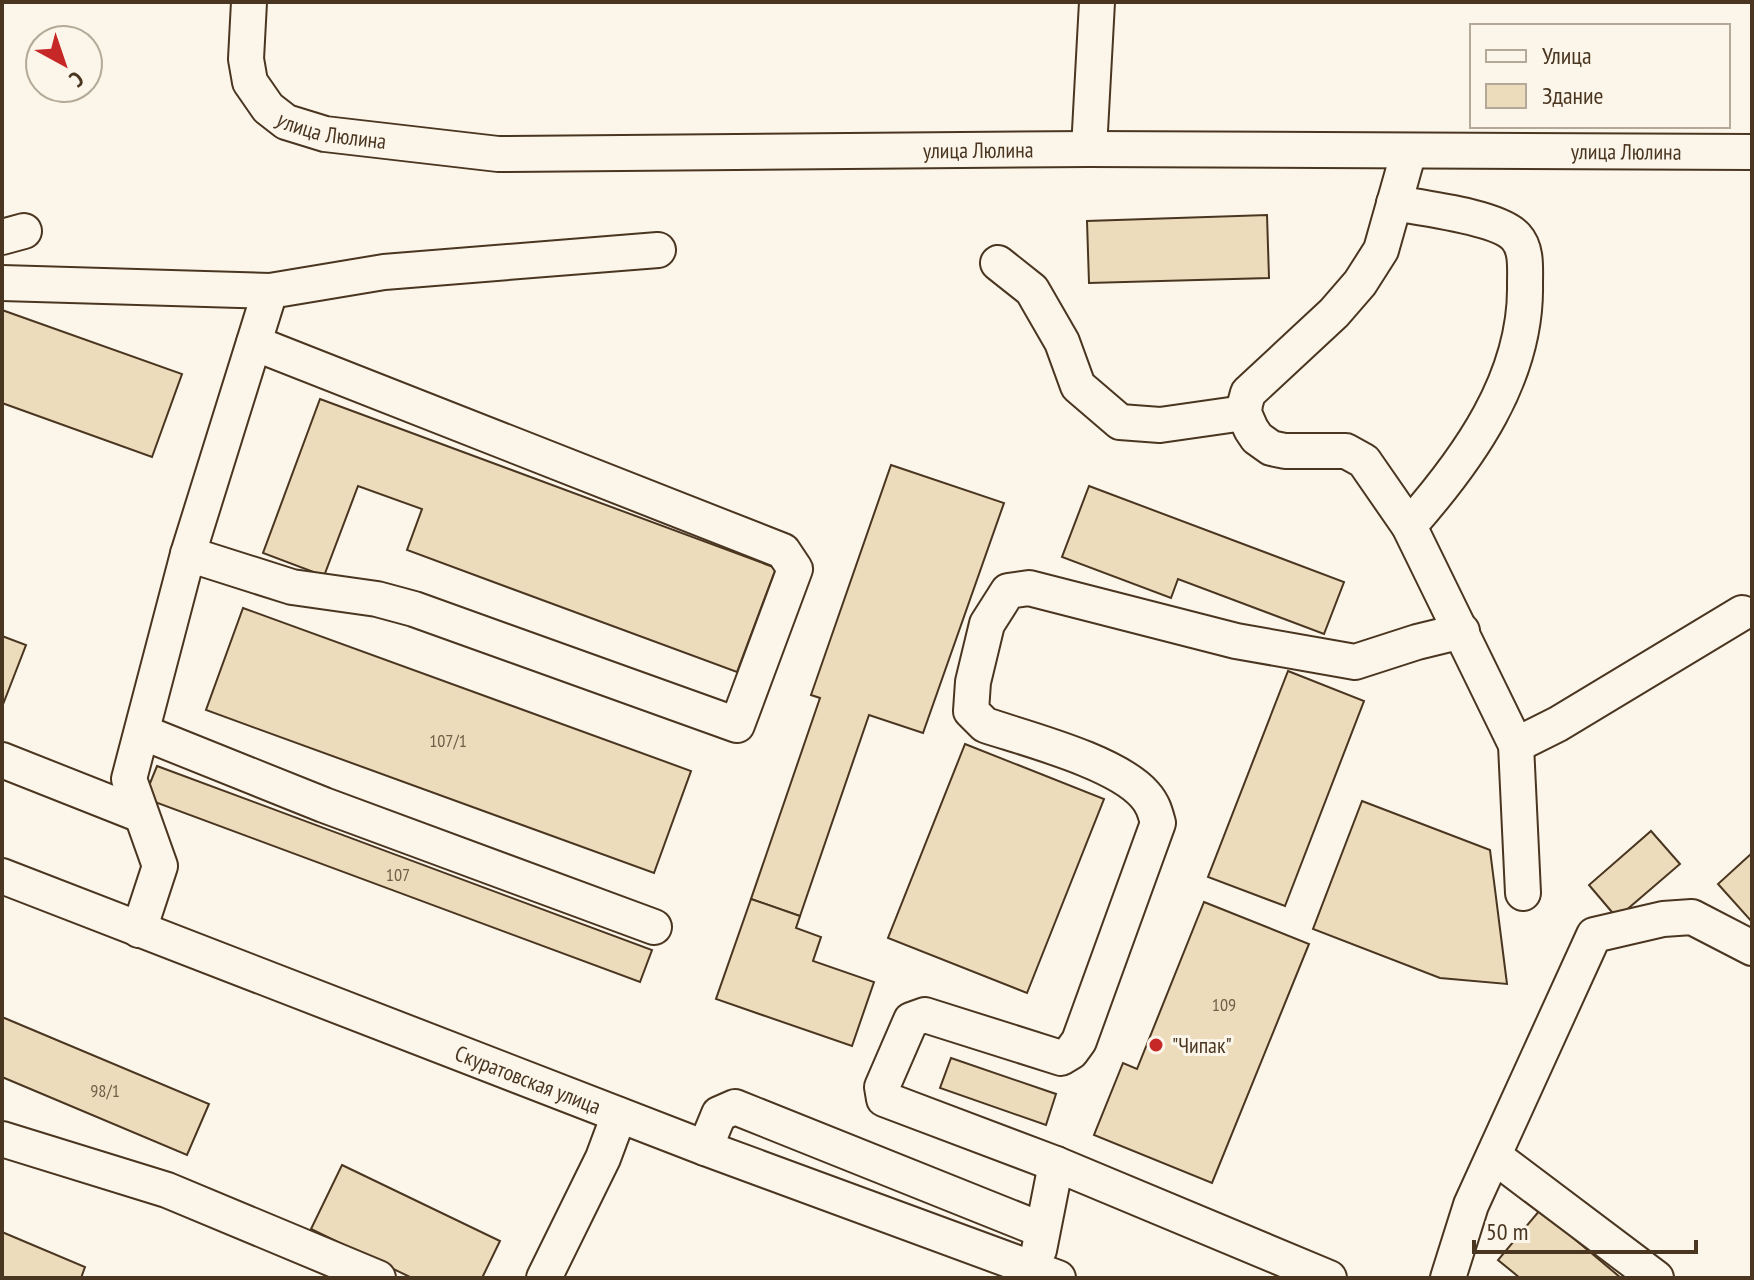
<svg xmlns="http://www.w3.org/2000/svg" width="1754" height="1280" font-family="'PT Sans Narrow',sans-serif">
	<style>
		.building { fill: #ecdcbc; stroke: #4a3520; stroke-width: 2 }
		.lines { fill: none; stroke-linecap: round; stroke-linejoin: round }
		.minor-casing { stroke: #4a3520; stroke-width: 38 }
		.minor { stroke: #fbf6e9; stroke-width: 34 }
		.poi-dot { fill: #c62828; stroke: #fbf6e9; stroke-width: 3 }
		.labels { text-anchor: middle; dominant-baseline: central; stroke-width: 6; stroke-linejoin: round; paint-order: stroke }
		.number-label { font-size: 18px; fill: #725f47 }
		.street-label { font-size: 22px; fill: #4a3520; stroke: #fbf6e9 }
		.poi-label { font-size: 22px; fill: #4a3520; stroke: #fbf6e9; text-anchor: start }
	</style>
	<rect width="100%" height="100%" fill="#fbf6e9"/>
	<!-- building -->
	<g class="building">
		<polygon points="1267,215 1269,278 1089,283 1087,221"/>
		<polygon points="2,310 182,374 152,457 2,403"/>
		<polygon points="320,399 776,568 737,672 407,550 422,509 358,486 324,576 263,553"/>
		<polygon points="891,465 1004,503 923,733 869,715 800,916 751,899 820,698 811,695"/>
		<polygon points="1089,486 1344,582 1324,634 1178,579 1171,598 1062,557"/>
		<polygon points="243,608 691,771 654,873 206,710"/>
		<polygon points="2,636 26,645 2,707"/>
		<polygon points="1288,671 1364,701 1285,906 1208,877"/>
		<polygon points="965,744 1104,799 1027,993 888,938"/>
		<polygon points="157,766 652,950 640,982 144,798"/>
		<polygon points="1362,801 1490,850 1507,984 1440,978 1313,929"/>
		<polygon points="1651,831 1680,864 1617,918 1589,885"/>
		<polygon points="1752,853 1752,922 1718,884"/>
		<polygon points="751,899 800,916 796,928 821,937 813,961 874,982 852,1046 716,999"/>
		<polygon points="1204,902 1309,944 1212,1183 1094,1135 1123,1063 1137,1069"/>
		<polygon points="2,1017 209,1104 187,1155 2,1077"/>
		<polygon points="951,1058 1056,1094 1046,1125 940,1088"/>
		<polygon points="342,1165 500,1241 482,1278 412,1278 311,1229"/>
		<polygon points="1540,1210 1621,1278 1520,1278 1498,1260"/>
		<polygon points="2,1232 85,1267 81,1278 2,1278"/>
	</g>
	<g class="lines">
		<!-- minor casing -->
		<g class="minor-casing">
			<g id="minor">
				<path id="s1" d="M249,2L246,59L250,82L268,108L286,122L325,134L498,154L1089,149L1752,152"/>
				<polyline points="1089,149 1097,2"/>
				<polyline points="1409,151 1381,250 1360,283 1334,313 1248,393 1245,404 1244,413 1251,429 1257,438 1271,448 1285,451 1346,451 1364,461 1409,526 1516,745 1523,893"/>
				<path d="M1394,203C1422,208 1499,217 1516,237C1527,249 1525,268 1525,284C1527,378 1468,459 1409,526"/>
				<polyline points="2,237 24,231"/>
				<polyline points="998,263 1032,290 1062,342 1078,386 1120,422 1160,425 1244,413"/>
				<polyline points="2,283 270,291 384,272 658,250"/>
				<polyline points="188,554 292,587 377,599 414,609 737,725 795,569 783,551 254,343"/>
				<polyline points="142,732 324,805 654,927"/>
				<polyline points="1516,745 1558,724 1742,613"/>
				<polyline points="2,760 141,815"/>
				<path id="s2" d="M2,876L705,1148L1058,1278"/>
				<polyline points="139,930 160,866 129,779 188,554 270,291"/>
				<polyline points="2,1139 167,1190 378,1278"/>
				<polyline points="705,1148 719,1114 735,1107 1042,1230"/>
				<polyline points="1494,1156 1656,1278"/>
				<polyline points="1039,1250 1056,1164"/>
				<polyline points="544,1278 603,1158 619,1115"/>
				<path d="M1329,1278L1056,1164L884,1099L882,1087L911,1020L925,1015L1061,1058L1071,1052L1079,1041L1158,823C1155,812 1153,804 1145,795C1117,762 1027,739 985,725L971,711L973,682L987,624L1008,591L1029,588L1236,641L1355,662L1417,642L1462,631"/>
				<polyline points="1448,1278 1471,1205 1594,935 1663,919 1692,917 1752,948"/>
			</g>
		</g>
		<!-- minor -->
		<use href="#minor" class="minor"/>
	</g>
	<!-- markers -->
	<circle class="poi-dot" cx="1156" cy="1045" r="8"/>
	<g class="labels">
		<!-- number labels -->
		<g class="number-label">
			<text x="448" y="740">107/1</text>
			<text x="398" y="874">107</text>
			<text x="1224" y="1004">109</text>
			<text x="105" y="1090">98/1</text>
		</g>
		<!-- street labels -->
		<g class="street-label">
			<text stroke="none"><textPath href="#s1" startOffset="182">улица Люлина</textPath></text>
			<text stroke="none"><textPath href="#s1" startOffset="830">улица Люлина</textPath></text>
			<text stroke="none"><textPath href="#s1" startOffset="1478">улица Люлина</textPath></text>
			<text stroke="none"><textPath href="#s2" startOffset="564">Скуратовская улица</textPath></text>
		</g>
		<!-- poi labels -->
		<g class="poi-label">
			<text x="1172" y="1045">"Чипак"</text>
		</g>
	</g>
	<!-- border -->
	<rect width="1754" height="1280" fill="none" stroke="#4a3520" stroke-width="8"/>
	<!-- legend -->
	<rect x="1470" y="24" width="260" height="104" fill="#fbf6e9" stroke="#b4a999" stroke-width="2"/>
	<rect x="1486" y="50" width="40" height="12" fill="#fbf6e9" stroke="#b4a999" stroke-width="2"/>
	<text x="1542" y="64" font-size="24" fill="#4a3520">Улица</text>
	<rect x="1486" y="84" width="40" height="24" fill="#ecdcbc" stroke="#b4a999" stroke-width="2"/>
	<text x="1542" y="104" font-size="24" fill="#4a3520">Здание</text>
	<!-- north arrow -->
	<g transform="translate(64 64) rotate(140)"><circle r="38" fill="#fbf6e9" stroke="#b4a999" stroke-width="2"/>
	<path d="M0-6L14 30L0 20L-14 30Z" fill="#c62828"/>
	<text y="-12" font-size="22" font-weight="bold" text-anchor="middle" fill="#4a3520">С</text>
	</g>
	<!-- scale -->
	<path d="M1474 1240v12h222v-12" fill="none" stroke="#4a3520" stroke-width="4"/>
	<text x="1486" y="1240" font-size="24" fill="#4a3520" stroke="#fbf6e9" stroke-width="6" paint-order="stroke">50 m</text>
</svg>
